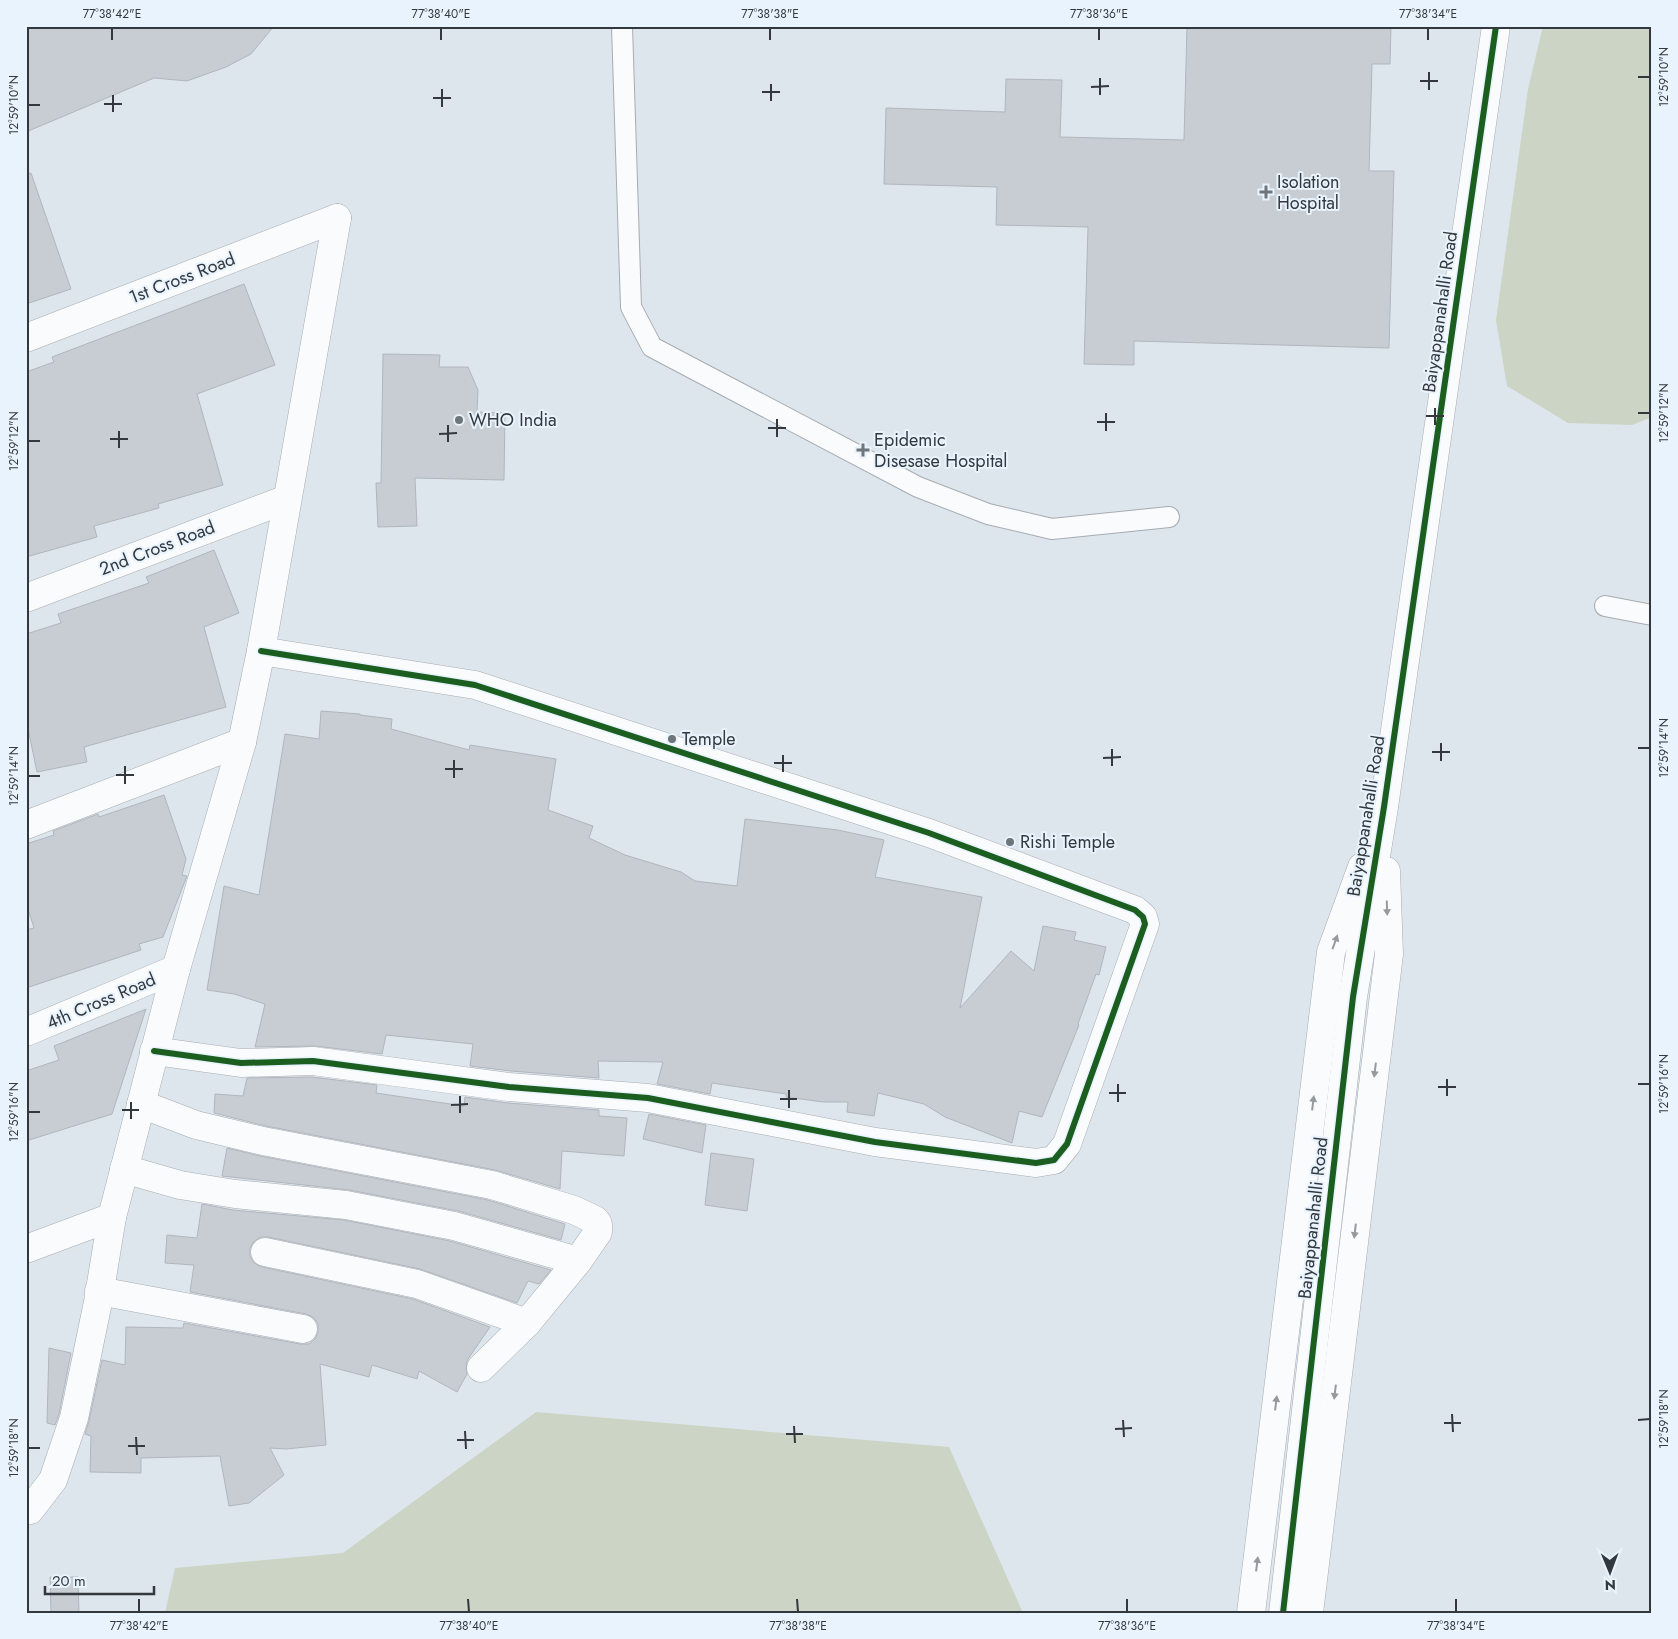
<svg xmlns="http://www.w3.org/2000/svg" width="1678" height="1639" font-family="Jost,sans-serif">
	<style>
		.green { fill: #cbd4c5 }
		.building { fill: #c7cdd3; stroke: #b0b6bc }
		.lines { fill: none; stroke-linecap: round; stroke-linejoin: round }
		.service-casing { stroke: #a6acb2; stroke-width: 22 }
		.minor-casing { stroke: #a6acb2; stroke-width: 29 }
		.tertiary-casing { stroke: #a6acb2; stroke-width: 29 }
		.service { stroke: #fafbfc; stroke-width: 20 }
		.minor { stroke: #fafbfc; stroke-width: 28 }
		.tertiary { stroke: #fafbfc; stroke-width: 28 }
		.cycleway-casing { stroke: #e8f3fd; stroke-width: 9 }
		.cycleway { stroke: #1b5e20; stroke-width: 6 }
		.oneway { fill: #969a9c }
		.ticks { fill: none; stroke: #32383d; stroke-width: 2 }
		.poi-dot { fill: #6e757b; stroke: #e8f3fd; stroke-width: 2 }
		.labels { text-anchor: middle; dominant-baseline: central; stroke-width: 4; stroke-linejoin: round; paint-order: stroke }
		.poi-label { font-size: 18px; fill: #32383d; stroke: #e8f3fd; text-anchor: start }
		.street-label { font-size: 18px; fill: #32383d; stroke: #e8f3fd }
		.neatline { fill: none; stroke: #32383d; stroke-width: 2 }
		.ticks-label { font-size: 12px; text-anchor: middle; fill: #32383d }
	</style>
	<rect width="100%" height="100%" fill="#dee6ed"/>
	<!-- green -->
	<g class="green">
		<polygon points="1543,26 1652,26 1652,417 1632,425 1568,423 1507,386 1496,320 1528,89"/>
		<polygon points="536,1412 949,1447 1023,1613 165,1613 175,1568 343,1553"/>
	</g>
	<!-- building -->
	<g class="building">
		<polygon points="26,26 274,26 251,54 226,67 187,81 154,78 26,132"/>
		<polygon points="1187,26 1391,26 1390,64 1372,64 1369,171 1394,171 1389,348 1134,341 1134,365 1084,364 1088,227 996,225 997,187 884,184 886,108 1005,112 1006,79 1062,80 1060,137 1184,140"/>
		<polygon points="31,173 71,289 26,304 26,174"/>
		<polygon points="244,284 275,365 197,394 223,485 158,504 159,508 94,526 97,537 26,557 26,372 54,362 52,357"/>
		<polygon points="383,354 440,355 439,367 468,367 478,390 477,412 505,413 504,480 415,478 417,526 378,527 376,483 381,483"/>
		<polygon points="214,550 239,613 204,627 226,707 84,747 87,762 37,772 26,719 26,634 61,623 58,614 149,583 146,577"/>
		<polygon points="321,711 360,714 360,715 392,719 391,729 469,750 470,745 556,759 548,810 593,826 589,838 625,855 681,872 695,881 737,886 745,819 838,830 884,840 875,877 982,897 960,1008 1011,951 1034,971 1043,926 1076,932 1074,940 1106,947 1099,975 1096,974 1078,1024 1079,1025 1042,1117 1019,1111 1012,1143 945,1117 924,1104 878,1093 874,1116 847,1112 848,1102 823,1102 786,1097 786,1094 712,1083 710,1094 657,1084 663,1062 598,1061 599,1078 511,1071 470,1066 473,1044 386,1035 382,1054 315,1046 255,1047 265,1004 234,994 207,990 224,886 259,895 285,734 319,739"/>
		<polygon points="164,795 186,859 182,875 187,876 163,937 139,944 141,950 26,988 26,930 34,928 26,903 26,844 54,835 53,831 98,814 99,817"/>
		<polygon points="146,1009 112,1114 26,1141 26,1071 59,1060 54,1046"/>
		<polygon points="312,1077 377,1085 376,1093 464,1106 465,1097 508,1103 599,1110 599,1116 627,1118 624,1156 562,1151 560,1189 495,1170 266,1126 214,1113 215,1094 243,1096 247,1078"/>
		<polygon points="649,1114 706,1125 702,1153 643,1139"/>
		<polygon points="227,1148 260,1156 488,1200 565,1224 561,1240 458,1211 349,1190 222,1176"/>
		<polygon points="711,1153 754,1159 747,1211 705,1205"/>
		<polygon points="202,1204 233,1210 344,1220 450,1241 551,1270 539,1284 528,1281 517,1303 420,1269 268,1237 261,1237 254,1241 250,1248 250,1256 254,1263 262,1267 413,1299 490,1327 468,1359 466,1364 467,1374 457,1392 419,1371 417,1379 372,1365 369,1377 320,1364 326,1445 286,1449 270,1448 284,1475 249,1503 229,1506 220,1456 141,1458 141,1473 90,1472 91,1436 85,1434 89,1421 102,1360 125,1365 126,1327 183,1328 184,1323 300,1344 309,1344 315,1339 318,1332 318,1324 313,1317 306,1314 190,1292 194,1265 165,1263 167,1235 197,1238"/>
		<polygon points="49,1348 71,1353 59,1414 55,1425 47,1423"/>
		<polygon points="50,1577 78,1577 79,1613 51,1613"/>
	</g>
	<g class="lines">
		<!-- service casing -->
		<g class="service-casing">
			<g id="service">
				<polyline points="622,26 631,307 652,347 918,487 988,514 1052,529 1169,517"/>
				<polyline points="1605,606 1652,615"/>
			</g>
		</g>
		<!-- minor casing -->
		<g class="minor-casing">
			<g id="minor">
				<polyline points="26,338 337,218"/>
				<polyline points="26,598 287,499"/>
				<polyline points="26,825 242,742"/>
				<polyline points="26,1032 176,969"/>
				<polyline points="154,1051 241,1063 313,1061 509,1087 648,1098 875,1142 1036,1163 1054,1160 1067,1144 1145,924 1143,917 1135,910 929,833 475,685 261,651"/>
				<polyline points="141,1104 196,1125 263,1141 492,1185 574,1210 595,1220 598,1224 598,1232 578,1261 527,1323 481,1368"/>
				<polyline points="124,1169 180,1185 235,1194 346,1205 454,1226 578,1261"/>
				<polyline points="26,1249 112,1217"/>
				<polyline points="265,1252 417,1284 527,1323"/>
				<polyline points="99,1291 303,1329"/>
				<polyline points="30,1510 53,1480 74,1418 98,1302 112,1217 176,969 242,742 261,651 337,218"/>
			</g>
		</g>
		<!-- tertiary casing -->
		<g class="tertiary-casing">
			<g id="tertiary">
				<polyline points="1251,1613 1331,952 1362,867"/>
				<polyline points="1283,1613 1353,997 1384,807 1496,26"/>
				<polyline points="1309,1613 1389,954 1386,871"/>
			</g>
		</g>
		<!-- service -->
		<use href="#service" class="service"/>
		<!-- minor -->
		<use href="#minor" class="minor"/>
		<!-- tertiary -->
		<use href="#tertiary" class="tertiary"/>
		<!-- cycleway casing -->
		<g class="cycleway-casing">
			<g id="cycleway">
				<polyline points="154,1051 241,1063 313,1061 509,1087 648,1098 875,1142 1036,1163 1054,1160 1067,1144 1145,924 1143,917 1135,910 929,833 475,685 261,651"/>
				<polyline points="1283,1613 1353,997 1384,807 1496,26"/>
			</g>
		</g>
		<!-- cycleway -->
		<use href="#cycleway" class="cycleway"/>
	</g>
	<!-- one-way arrows -->
	<defs><path id="oneway-solid" d="M-6-.8H1V-3.2L6.5 0L1 3.2V.8H-6Z" transform="scale(1.25)"/></defs>
	<g class="oneway">
		<use href="#oneway-solid" transform="translate(1387 908) rotate(88)"/>
		<use href="#oneway-solid" transform="translate(1335 942) rotate(-70)"/>
		<use href="#oneway-solid" transform="translate(1375 1070) rotate(97)"/>
		<use href="#oneway-solid" transform="translate(1313 1103) rotate(-83)"/>
		<use href="#oneway-solid" transform="translate(1355 1231) rotate(97)"/>
		<use href="#oneway-solid" transform="translate(1335 1392) rotate(97)"/>
		<use href="#oneway-solid" transform="translate(1276 1403) rotate(-83)"/>
		<use href="#oneway-solid" transform="translate(1257 1564) rotate(-83)"/>
	</g>
	<!-- ticks -->
	<path class="ticks" d="M112,28V40M441,28V40M770,28V40M1099,28V40M1428,28V40M1429,72V90M1638,77H1650M1100,78V95M1420,81H1438M771,84V101M1091,87L1109,86M442,89V107M762,92H780M113,95V112M433,98H451M104,104H122M28,105H40M1435,408V425M1106,413V431M1638,413H1650M1426,416H1444M777,419V437M1097,422H1115M448,425V442M768,428H786M119,431V448M439,434L457,433M110,439H128M28,441H40M1441,743V761M1638,748H1650M1112,749V766M1432,752H1450M783,755V772M1103,758L1121,757M454,760V778M774,763H792M125,766V784M445,769H463M116,775H134M28,776H40M1447,1079V1096M1118,1084V1102M1638,1084H1650M1438,1087H1456M789,1090V1108M1109,1093H1126M460,1096V1113M780,1099H797M131,1102V1119M451,1105L468,1104M122,1110H139M28,1112H40M1452,1414L1453,1432M1123,1420L1124,1437M1638,1420L1650,1419M1444,1423H1461M794,1426L795,1443M1115,1429L1132,1428M465,1431L466,1449M786,1434H803M136,1437L137,1455M457,1440H474M128,1446H145M28,1448H40M139,1599V1612M468,1599L469,1612M797,1599L798,1612M1127,1599V1612M1456,1599V1612"/>
	<!-- markers -->
	<g class="poi-dot">
		<path d="M1263.5 184.5h5v5h5v5h-5v5h-5v-5h-5v-5h5z"/>
		<circle cx="459" cy="420" r="5"/>
		<path d="M860.5 442.5h5v5h5v5h-5v5h-5v-5h-5v-5h5z"/>
		<circle cx="672" cy="739" r="5"/>
		<circle cx="1010" cy="842" r="5"/>
	</g>
	<g class="labels">
		<!-- poi labels -->
		<g class="poi-label">
			<text x="1277" y="182">Isolation<tspan x="1277" dy="21">Hospital</tspan></text>
			<text x="469" y="420">WHO India</text>
			<text x="874" y="440">Epidemic<tspan x="874" dy="21">Disesase Hospital</tspan></text>
			<text x="682" y="739">Temple</text>
			<text x="1020" y="842">Rishi Temple</text>
		</g>
		<!-- street labels -->
		<g class="street-label">
			<text transform="translate(182 278) rotate(-21)">1st Cross Road</text>
			<text transform="translate(1440 312) rotate(-82)">Baiyappanahalli Road</text>
			<text transform="translate(157 548) rotate(-21)">2nd Cross Road</text>
			<text transform="translate(1366 816) rotate(-81)">Baiyappanahalli Road</text>
			<text transform="translate(101 1001) rotate(-23)">4th Cross Road</text>
			<text transform="translate(1313 1218) rotate(-84)">Baiyappanahalli Road</text>
		</g>
	</g>
	<!-- border -->
	<rect width="1678" height="1639" fill="none" stroke="#e8f3fd" stroke-width="55"/>
	<!-- north arrow -->
	<g transform="translate(1610 1572) rotate(179)" stroke="#e8f3fd" stroke-width="4" paint-order="stroke">
	<path d="M0-4L9 19L0 12L-9 19Z" fill="#32383d"/>
	<text y="-8" font-size="14" font-weight="bold" text-anchor="middle" fill="#32383d">N</text>
	</g>
	<!-- scale -->
	<path d="M45 1586v8h109v-8" fill="none" stroke="#32383d" stroke-width="2.5"/>
	<text x="52" y="1586" font-size="15" fill="#32383d" stroke="#e8f3fd" stroke-width="4" paint-order="stroke">20 m</text>
	<rect x="28" y="28" width="1622" height="1584" class="neatline"/>
	<g class="ticks-label">
		<text x="112" y="18">77°38'42"E</text>
		<text x="441" y="18">77°38'40"E</text>
		<text x="770" y="18">77°38'38"E</text>
		<text x="1099" y="18">77°38'36"E</text>
		<text x="1428" y="18">77°38'34"E</text>
		<text transform="translate(1664 77) rotate(-90)" y="4">12°59'10"N</text>
		<text transform="translate(14 105) rotate(-90)" y="4">12°59'10"N</text>
		<text transform="translate(1664 413) rotate(-90)" y="4">12°59'12"N</text>
		<text transform="translate(14 441) rotate(-90)" y="4">12°59'12"N</text>
		<text transform="translate(1664 748) rotate(-90)" y="4">12°59'14"N</text>
		<text transform="translate(14 776) rotate(-90)" y="4">12°59'14"N</text>
		<text transform="translate(1664 1084) rotate(-90)" y="4">12°59'16"N</text>
		<text transform="translate(14 1112) rotate(-90)" y="4">12°59'16"N</text>
		<text transform="translate(1664 1419) rotate(-90)" y="4">12°59'18"N</text>
		<text transform="translate(14 1448) rotate(-90)" y="4">12°59'18"N</text>
		<text x="139" y="1630">77°38'42"E</text>
		<text x="469" y="1630">77°38'40"E</text>
		<text x="798" y="1630">77°38'38"E</text>
		<text x="1127" y="1630">77°38'36"E</text>
		<text x="1456" y="1630">77°38'34"E</text>
	</g>
</svg>
